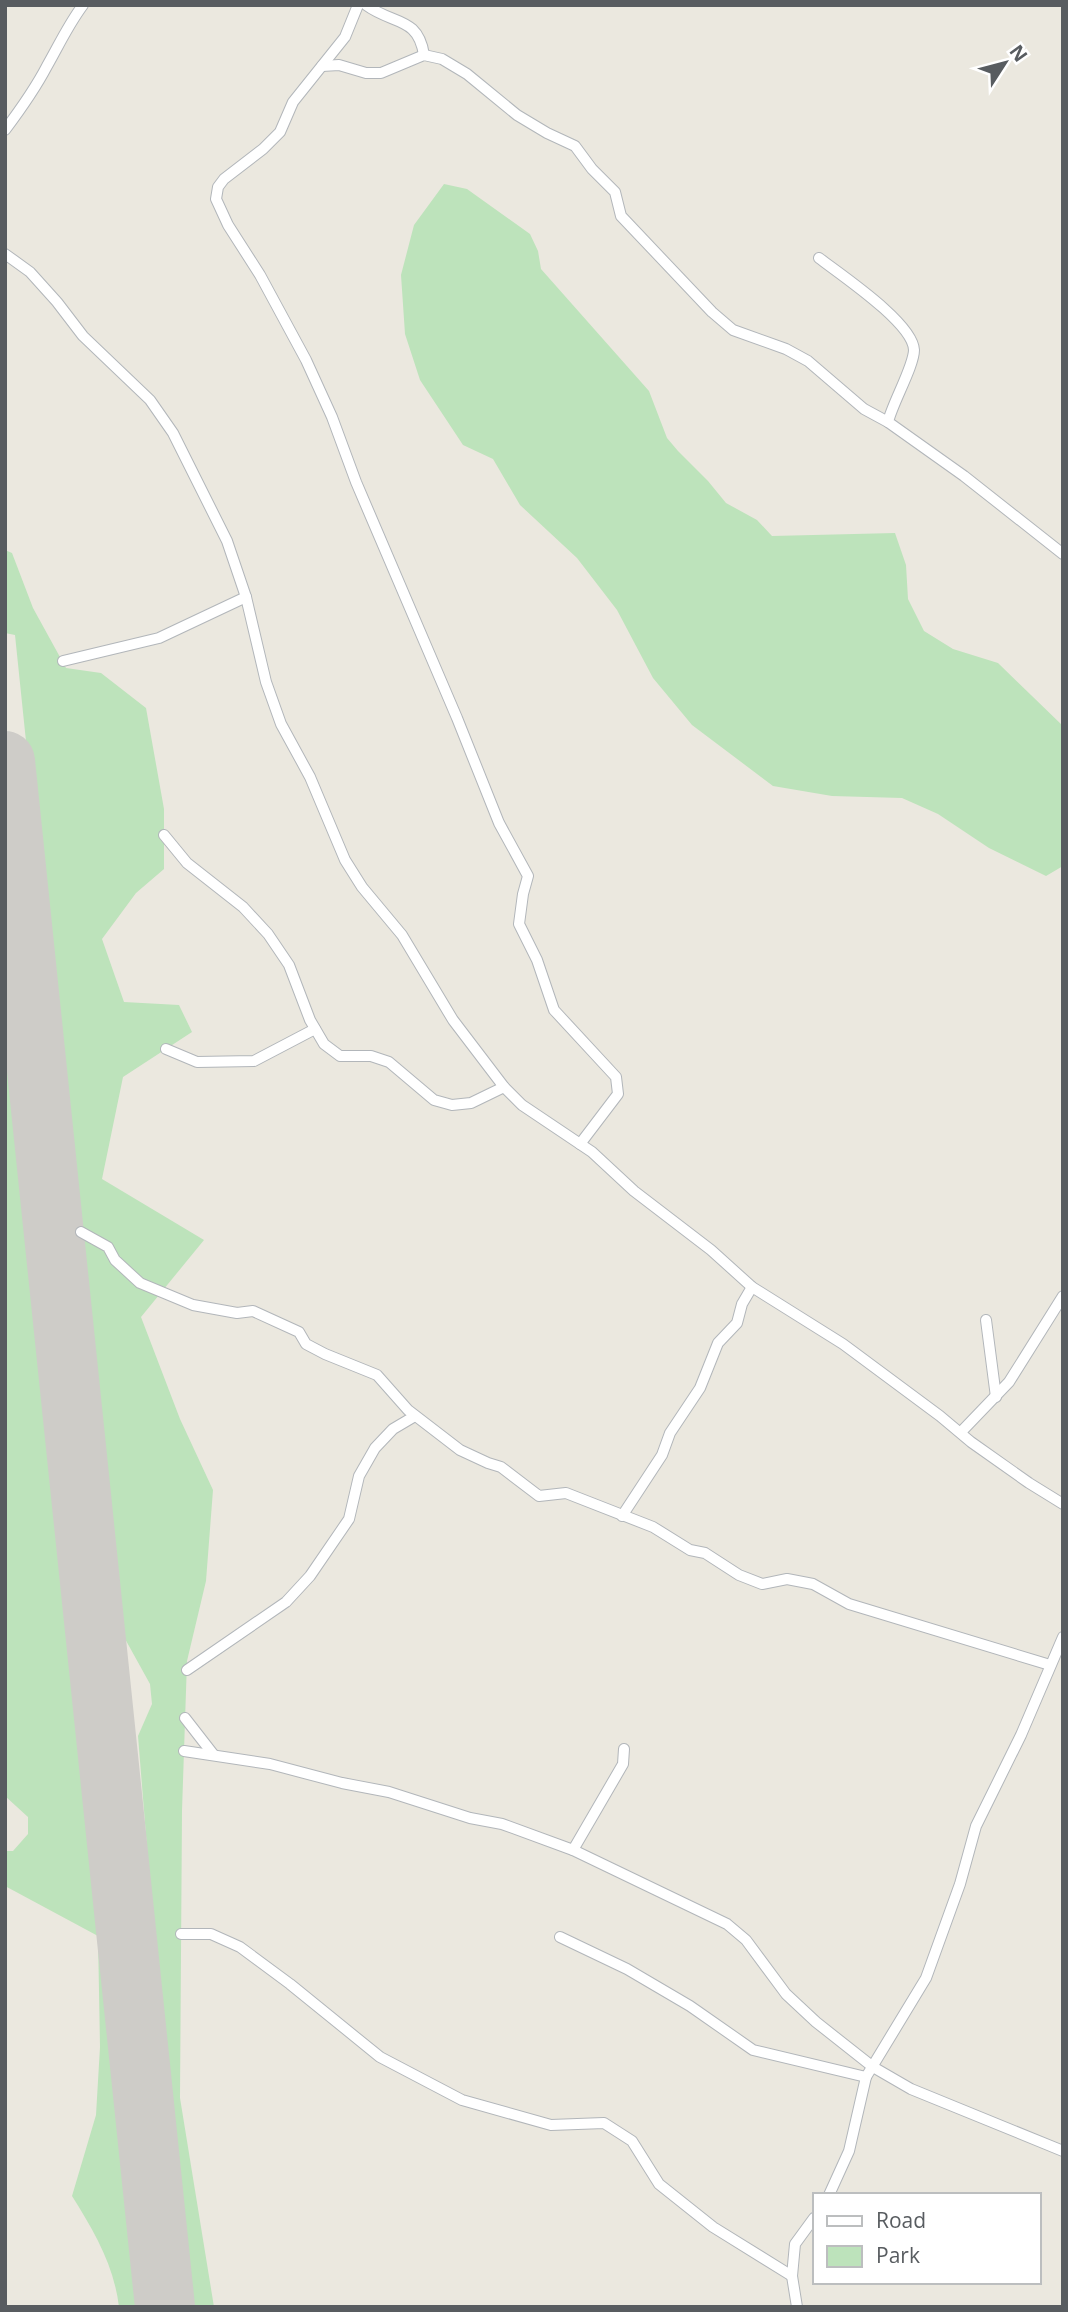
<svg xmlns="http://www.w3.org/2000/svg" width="1068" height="2312" font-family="'Open Sans',sans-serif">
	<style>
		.green { fill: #bde3bb }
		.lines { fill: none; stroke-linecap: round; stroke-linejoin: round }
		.runway { stroke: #ceccc8; stroke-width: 60 }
		.minor-casing { stroke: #b2b6ba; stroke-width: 12 }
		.minor { stroke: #fff; stroke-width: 10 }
	</style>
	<rect width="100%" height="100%" fill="#ebe8df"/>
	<!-- green -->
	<g class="green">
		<polygon points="444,184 467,189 530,234 538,251 541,269 649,391 667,438 678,451 708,481 726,503 757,520 772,536 895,533 906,565 908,599 924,631 953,649 998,663 1063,726 1063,866 1046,876 989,848 938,814 902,798 832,796 773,786 692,725 653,678 617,610 577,558 520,505 493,459 463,445 420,380 405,334 401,275 414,225"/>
		<polygon points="5,550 12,553 33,608 66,668 101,673 146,708 164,809 164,869 136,893 102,939 124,1002 179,1005 192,1032 123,1077 102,1179 204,1240 141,1317 180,1419 213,1490 206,1581 187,1661 182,1811 180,2098 214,2307 190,2307 155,1947 138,1736 152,1704 150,1684 124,1637 116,1610 15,635 5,633"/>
		<path d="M5,889L18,981L50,1321L95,1746L119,2037L146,2307H119C114,2265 94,2231 72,2196L96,2115L100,2047L98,1936L5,1886V1851H13L28,1834V1817L5,1796Z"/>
	</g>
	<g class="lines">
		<!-- runway -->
		<polyline class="runway" points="5,761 165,2307"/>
		<!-- minor casing -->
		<g class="minor-casing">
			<g id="minor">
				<polyline points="358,5 345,37 293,102 280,132 263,149 224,179 218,187 216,199 228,225 260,275 306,360 332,417 356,482 457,718 499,823 528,876 523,894 519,924 537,960 554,1010 616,1077 618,1094 580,1144"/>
				<path d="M366,5C393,25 418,16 424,55"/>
				<polyline points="322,66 339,65 366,73 381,73 424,55 442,59 467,74 517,115 547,133 575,146 592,169 615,192 621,216 712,312 733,330 786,349 808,361 864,409 888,422"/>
				<path d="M5,130C20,110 35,89 47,66C59,45 68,25 83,5"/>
				<polyline points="5,254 30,272 57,302 83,336 150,400 173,433 227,541 246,597 266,682 281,724 310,777 345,860 362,887 402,935 453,1020 504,1087 522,1105 592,1152 634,1191 711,1250 752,1287 843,1344 940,1416 971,1442 1029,1483 1063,1504"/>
				<path d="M819,258C841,275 913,323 914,350C914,366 892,404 888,422L964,476L1063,554"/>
				<polyline points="63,661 159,638 246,597"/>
				<polyline points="164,835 187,863 243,907 268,934 289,965 310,1020 324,1044 340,1056 371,1056 389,1062 434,1100 452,1105 471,1103 504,1087"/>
				<polyline points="166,1049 197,1062 254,1061 315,1029"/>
				<polyline points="81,1232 108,1247 115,1260 140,1283 193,1305 237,1313 253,1311 299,1332 306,1344 325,1354 377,1375 408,1410 460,1450 488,1463 501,1467 539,1496 566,1493 653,1527 690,1550 705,1553 739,1575 762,1584 787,1579 813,1584 849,1604 1050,1665"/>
				<polyline points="986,1320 996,1397"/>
				<polyline points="961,1432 1009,1382 1063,1296"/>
				<polyline points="622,1516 662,1455 670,1433 700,1388 718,1343 737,1323 742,1304 752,1287"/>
				<polyline points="187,1670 286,1602 310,1576 349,1519 359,1476 375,1448 393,1429 415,1416"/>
				<polyline points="185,1718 213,1754"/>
				<polyline points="184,1751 270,1764 342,1783 389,1792 470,1818 502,1824 573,1850 727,1924 746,1940 786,1994 816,2022 873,2067 911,2089 1063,2151"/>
				<polyline points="573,1850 623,1764 624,1749"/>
				<polyline points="181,1934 211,1934 240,1947 290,1984 380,2057 462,2100 551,2125 604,2123 632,2141 659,2184 713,2227 792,2276"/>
				<polyline points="560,1937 627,1969 690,2006 753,2050 866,2077"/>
				<polyline points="829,2195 849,2151 866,2077 926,1978 960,1884 976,1826 1021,1735 1063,1637"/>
				<polyline points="797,2307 792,2276 795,2244 814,2218"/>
			</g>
		</g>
		<!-- minor -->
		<use href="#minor" class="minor"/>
	</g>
	<!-- border -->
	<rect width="1068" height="2312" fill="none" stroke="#585c60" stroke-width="14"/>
	<!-- legend -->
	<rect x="813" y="2193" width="228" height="91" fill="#ffffff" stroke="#bcbebf" stroke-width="2"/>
	<rect x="827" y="2216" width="35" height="10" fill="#ffffff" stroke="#bcbebf" stroke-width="2"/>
	<text x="876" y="2228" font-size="21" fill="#585c60">Road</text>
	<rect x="827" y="2246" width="35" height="21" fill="#bde3bb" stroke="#bcbebf" stroke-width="2"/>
	<text x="876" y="2263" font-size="21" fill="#585c60">Park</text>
	<!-- north arrow -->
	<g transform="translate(1005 63) rotate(54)" stroke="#ffffff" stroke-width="5" paint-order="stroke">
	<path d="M0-5L12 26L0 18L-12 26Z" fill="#585c60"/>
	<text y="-10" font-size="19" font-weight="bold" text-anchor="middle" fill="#585c60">N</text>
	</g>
</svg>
